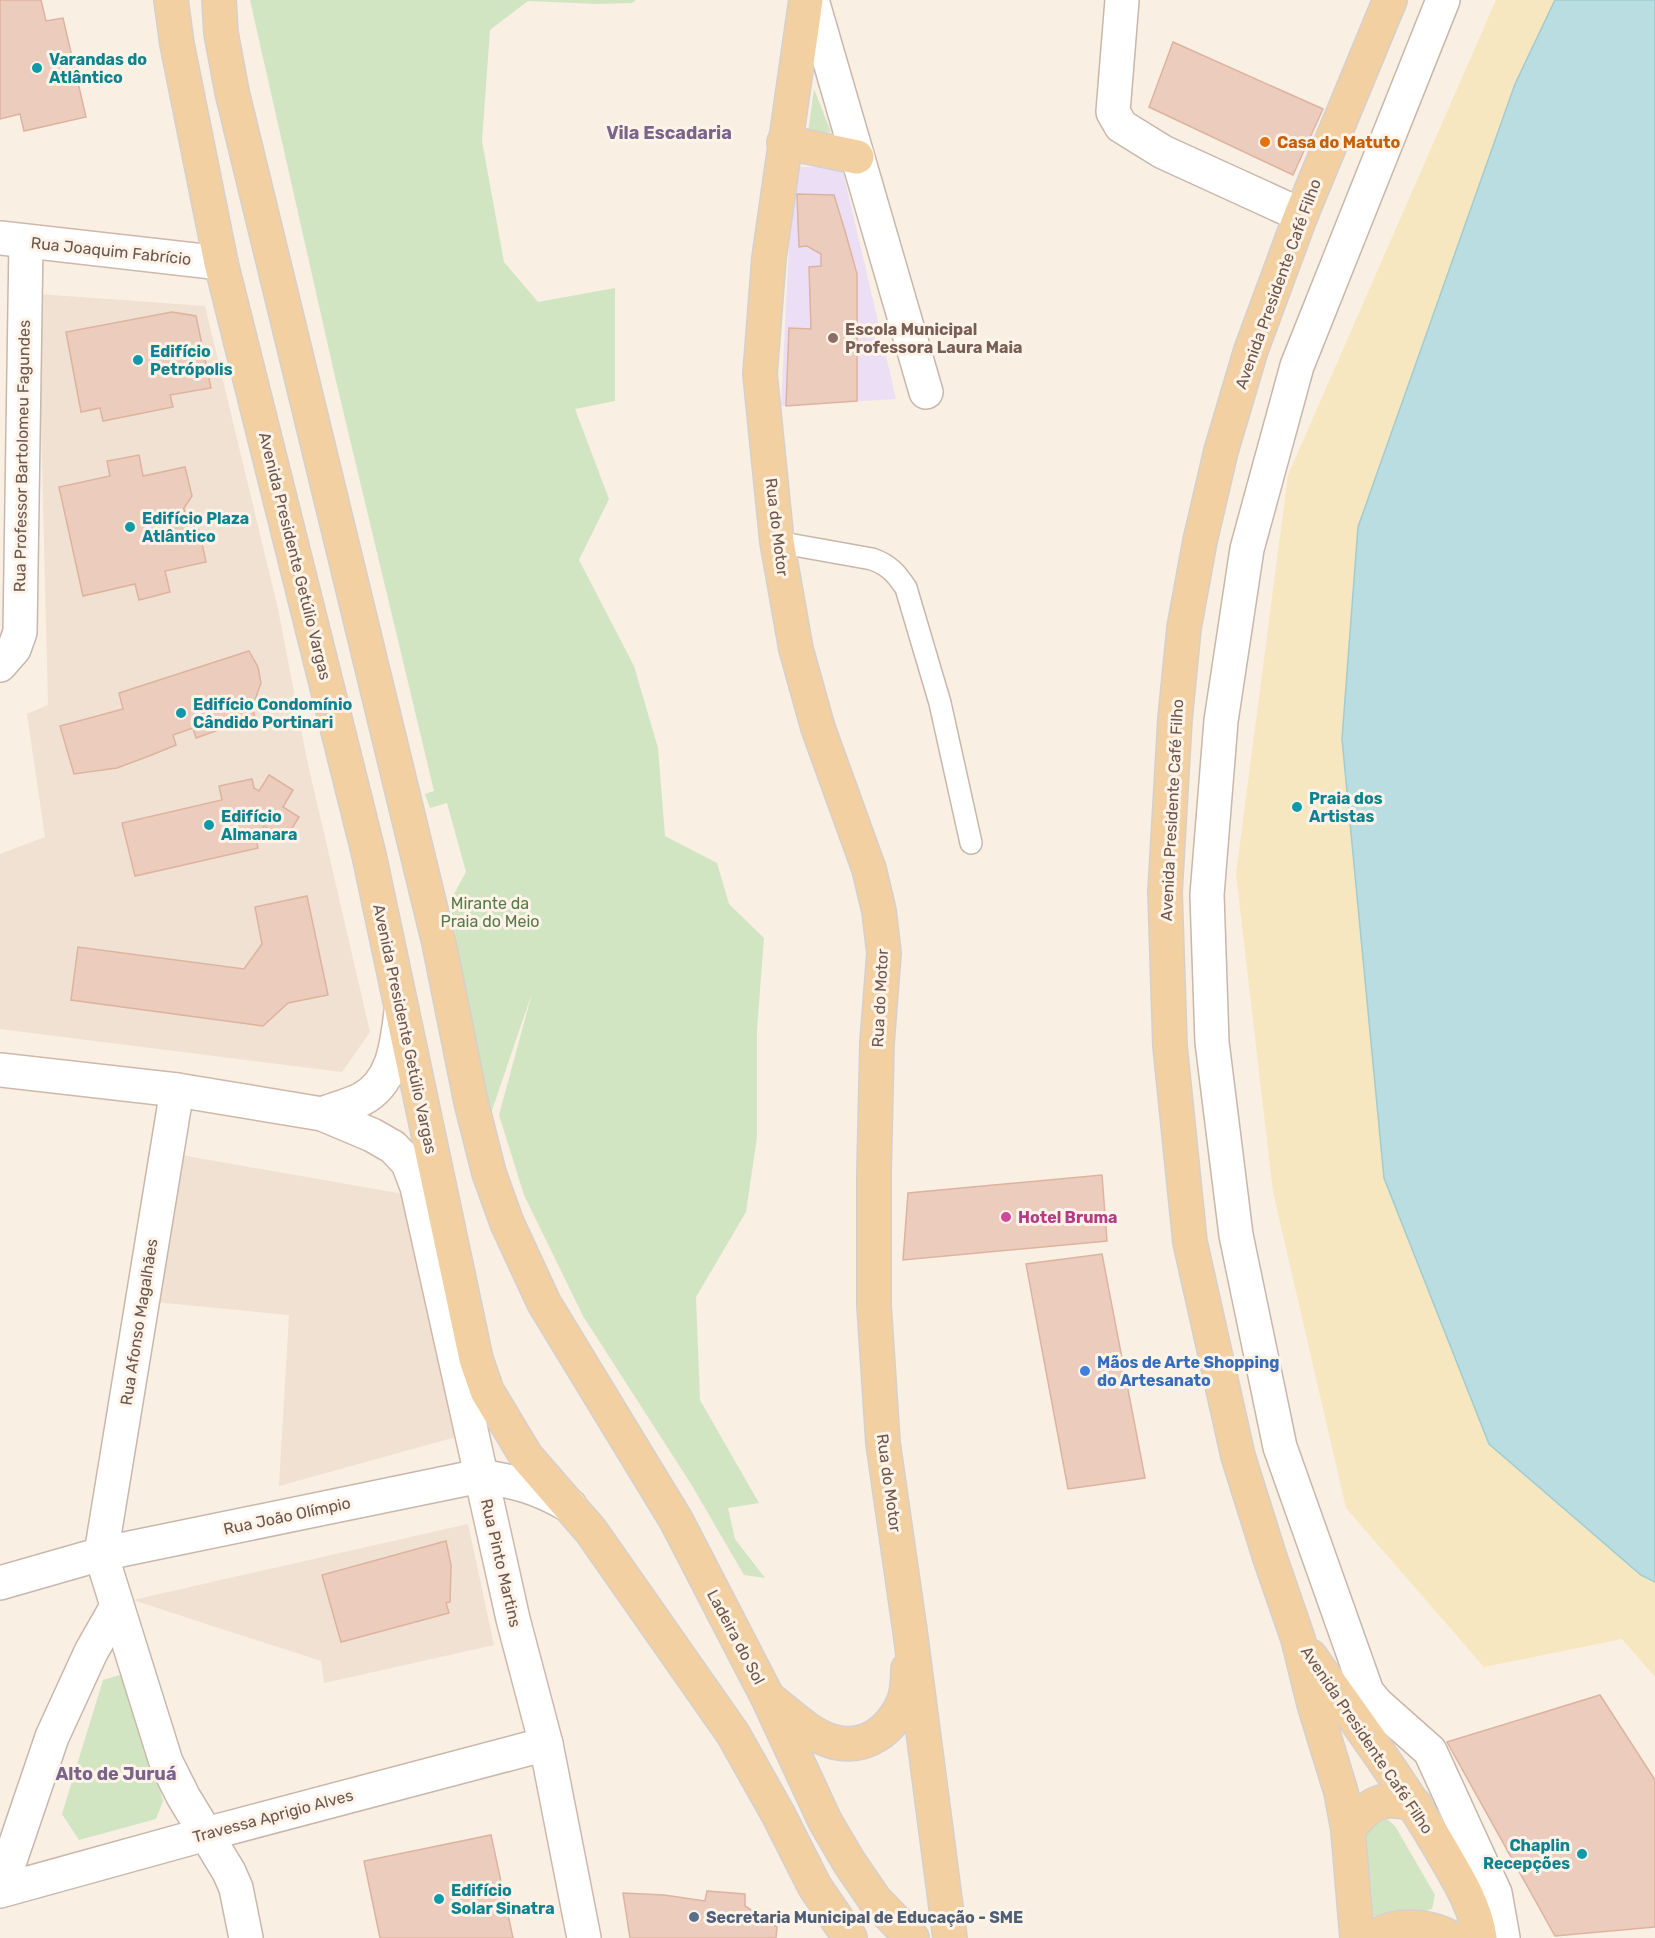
<svg xmlns="http://www.w3.org/2000/svg" width="1655" height="1938" font-family="Rubik,sans-serif">
	<style>
		.residential { fill: #f0e1d2 }
		.education { fill: #ecdff5 }
		.green { fill: #d2e5c3 }
		.sand { fill: #f6e7c0 }
		.water { fill: #b9dde0; stroke: #a1ccd1; stroke-width: 1.5 }
		.building { fill: #eccdbd; stroke: #ddb39f; stroke-width: 1.5 }
		.lines { fill: none; stroke-linecap: round; stroke-linejoin: round }
		.lane-casing { stroke: #c8b7aa; stroke-width: 24 }
		.street-casing { stroke: #c8b7aa; stroke-width: 36 }
		.secondary-casing { stroke: #ceb8ab; stroke-width: 36 }
		.primary-casing { stroke: #d6d0cd; stroke-width: 36 }
		.lane { stroke: #fff; stroke-width: 21 }
		.street { stroke: #fff; stroke-width: 33 }
		.secondary { stroke: #fff; stroke-width: 33 }
		.primary { stroke: #f2d0a1; stroke-width: 33 }
		.culture-dot { fill: #0f9aa8; stroke: #fdf3e8; stroke-width: 2 }
		.food-dot { fill: #e8710a; stroke: #fdf3e8; stroke-width: 2 }
		.education-dot { fill: #8d6e63; stroke: #fdf3e8; stroke-width: 2 }
		.hotel-dot { fill: #d1479c; stroke: #fdf3e8; stroke-width: 2 }
		.shop-dot { fill: #3f7fe0; stroke: #fdf3e8; stroke-width: 2 }
		.service-dot { fill: #5c6f8a; stroke: #fdf3e8; stroke-width: 2 }
		.labels { text-anchor: middle; dominant-baseline: central; stroke-width: 6; stroke-linejoin: round; paint-order: stroke }
		.culture-label { font-size: 16px; font-weight: bold; fill: #0d838f; stroke: #fdf3e8; text-anchor: start }
		.food-label { font-size: 16px; font-weight: bold; fill: #c56008; stroke: #fdf3e8; text-anchor: start }
		.street-label { font-size: 16px; fill: #6e564b; stroke: #fdf3e8 }
		.education-label { font-size: 16px; font-weight: bold; fill: #785e54; stroke: #fdf3e8; text-anchor: start }
		.park-label { font-size: 16px; fill: #587948; stroke: #fdf3e8 }
		.hotel-label { font-size: 16px; font-weight: bold; fill: #b23c85; stroke: #fdf3e8; text-anchor: start }
		.shop-label { font-size: 16px; font-weight: bold; fill: #366cbe; stroke: #fdf3e8; text-anchor: start }
		.service-label { font-size: 16px; font-weight: bold; fill: #4e5e75; stroke: #fdf3e8; text-anchor: start }
		.neighbourhood-label { font-size: 18px; font-weight: bold; fill: #7b648b; stroke: #fdf3e8 }
	</style>
	<rect width="100%" height="100%" fill="#f9efe2"/>
	<!-- residential -->
	<g class="residential">
		<polygon points="38,294 205,306 278,609 307,760 370,1032 342,1072 0,1029 0,854 45,837 27,714 48,705"/>
		<polygon points="181,1155 403,1194 463,1435 279,1486 289,1315 154,1302"/>
		<polygon points="468,1524 494,1645 324,1683 321,1661 133,1600"/>
	</g>
	<!-- education -->
	<polygon class="education" points="793,167 842,167 896,399 781,406"/>
	<!-- green -->
	<g class="green">
		<polygon points="250,0 636,0 632,3 598,4 528,1 490,30 482,141 504,262 538,302 615,288 615,401 575,409 609,499 579,560 634,666 658,748 665,836 717,863 729,904 764,938 757,1029 757,1137 746,1212 696,1297 700,1400 759,1503 728,1508 735,1539 765,1578 744,1575 691,1484 583,1316 524,1195 499,1115 532,993 488,1122 450,901 466,872 447,803 430,808 425,794 434,791 336,381"/>
		<polygon points="814,89 831,132 808,133"/>
		<polygon points="130,1672 163,1801 156,1819 79,1840 62,1814 103,1680"/>
		<path d="M1386,1818L1395,1826L1435,1895L1432,1909C1413,1915 1381,1920 1363,1914V1829L1367,1823Z"/>
	</g>
	<!-- sand -->
	<polygon class="sand" points="1496,0 1555,0 1515,84 1489,1444 1641,1575 1655,1582 1655,1677 1622,1639 1484,1667 1346,1508 1273,1192 1236,874 1288,475"/>
	<!-- water -->
	<polygon class="water" points="1555,0 1655,0 1655,1582 1641,1575 1489,1444 1384,1178 1342,739 1358,527 1515,84"/>
	<!-- building -->
	<g class="building">
		<polygon points="0,0 41,0 46,21 63,18 86,117 24,131 20,114 0,119"/>
		<polygon points="1173,42 1323,109 1293,175 1149,107"/>
		<polygon points="797,194 834,195 845,231 857,274 857,401 786,406 789,328 811,329 809,267 821,266 821,254 807,246 799,247"/>
		<polygon points="172,312 196,316 211,388 170,395 173,407 103,421 100,408 81,412 66,332"/>
		<polygon points="139,455 143,476 185,467 192,496 184,508 187,523 199,530 206,562 165,571 170,592 139,600 135,584 83,596 59,487 110,476 107,461"/>
		<polygon points="249,651 258,667 261,683 252,708 255,717 196,738 193,728 173,735 176,745 149,756 117,768 74,774 60,726 123,709 119,693"/>
		<polygon points="269,775 293,790 283,807 299,817 285,840 264,826 256,839 258,848 135,876 122,823 222,800 219,786 252,779 254,788 259,791"/>
		<polygon points="307,896 328,995 288,1003 263,1026 71,1000 78,947 244,969 262,944 255,907"/>
		<polygon points="1102,1175 1107,1241 903,1260 908,1193"/>
		<polygon points="1102,1254 1145,1478 1068,1489 1026,1264"/>
		<polygon points="446,1541 451,1565 450,1602 446,1603 449,1613 341,1642 322,1575"/>
		<polygon points="1600,1695 1655,1780 1655,1927 1555,1936 1447,1742"/>
		<polygon points="491,1835 513,1938 380,1938 364,1861"/>
		<polygon points="707,1891 745,1894 745,1906 777,1927 776,1938 630,1938 623,1893 664,1895 705,1901"/>
	</g>
	<g class="lines">
		<!-- lane casing -->
		<g class="lane-casing">
			<path id="lane" d="M777,542L872,559C889,565 896,573 906,588L940,703L971,843"/>
		</g>
		<!-- street casing -->
		<g class="street-casing">
			<g id="street">
				<polyline points="812,0 926,392"/>
				<polyline points="1122,0 1113,112 1121,126 1163,152 1301,215"/>
				<polyline points="1443,0 1297,366 1247,549 1221,721 1207,895 1212,1042 1236,1235 1280,1447 1367,1692 1377,1704 1430,1751 1495,1893 1503,1938"/>
				<polyline points="0,665 14,649 20,632 26,242"/>
				<polyline points="177,1090 101,1554 166,1762 183,1796 229,1872 236,1888 246,1938"/>
				<path d="M0,1583L101,1554L480,1476C517,1482 537,1487 570,1506"/>
				<polyline points="0,1890 52,1737 91,1652 116,1608"/>
				<polyline points="0,1891 206,1834 546,1744"/>
			</g>
		</g>
		<!-- secondary casing -->
		<g class="secondary-casing">
			<g id="secondary">
				<polyline points="0,238 221,263"/>
				<polyline points="0,1070 177,1090 322,1114 372,1135 393,1147 408,1163 417,1187 513,1619 546,1744 584,1938"/>
				<path d="M322,1114C335,1109 350,1105 362,1099C394,1082 397,1043 401,1012"/>
			</g>
		</g>
		<!-- primary casing -->
		<g class="primary-casing">
			<g id="primary">
				<polyline points="171,0 177,44 221,263 369,855 476,1359 487,1391 526,1456 591,1531 733,1734 778,1814 815,1887 850,1938"/>
				<polyline points="219,0 221,33 232,92 439,943 471,1102 489,1173 507,1223 544,1303 676,1520 768,1698 825,1821 849,1862 875,1900 912,1938"/>
				<polyline points="806,0 769,258 760,374 777,542 796,649 818,728 869,869 879,911 884,953 877,1043 874,1174 874,1305 883,1443 910,1631 950,1938"/>
				<polyline points="784,142 857,157"/>
				<path d="M1310,1656C1354,1718 1400,1780 1439,1846C1456,1876 1475,1904 1480,1938"/>
				<path d="M772,1701C790,1715 811,1736 834,1742C866,1750 892,1730 904,1701C907,1692 908,1679 908,1669"/>
				<path d="M1348,1830C1369,1804 1381,1794 1415,1805"/>
				<polyline points="1357,1938 1348,1830 1341,1792 1314,1704 1298,1639 1270,1558 1238,1456 1190,1242 1170,1046 1165,892 1175,719 1184,628 1200,541 1221,451 1251,350 1301,215 1390,0"/>
				<path d="M1373,1938C1397,1922 1428,1925 1452,1938"/>
			</g>
		</g>
		<!-- lane -->
		<use href="#lane" class="lane"/>
		<!-- street -->
		<use href="#street" class="street"/>
		<!-- secondary -->
		<use href="#secondary" class="secondary"/>
		<!-- primary -->
		<use href="#primary" class="primary"/>
	</g>
	<!-- markers -->
	<g class="culture-dot">
		<circle cx="37" cy="68" r="6"/>
		<circle cx="138" cy="360" r="6"/>
		<circle cx="130" cy="527" r="6"/>
		<circle cx="181" cy="713" r="6"/>
		<circle cx="1297" cy="807" r="6"/>
		<circle cx="209" cy="825" r="6"/>
		<circle cx="1582" cy="1854" r="6"/>
		<circle cx="439" cy="1899" r="6"/>
	</g>
	<circle class="food-dot" cx="1265" cy="142" r="6"/>
	<circle class="education-dot" cx="833" cy="338" r="6"/>
	<circle class="hotel-dot" cx="1006" cy="1217" r="6"/>
	<circle class="shop-dot" cx="1085" cy="1371" r="6"/>
	<circle class="service-dot" cx="694" cy="1917" r="6"/>
	<g class="labels">
		<!-- culture labels -->
		<g class="culture-label">
			<text x="49" y="59">Varandas do<tspan x="49" dy="18">Atlântico</tspan></text>
			<text x="150" y="351">Edifício<tspan x="150" dy="18">Petrópolis</tspan></text>
			<text x="142" y="518">Edifício Plaza<tspan x="142" dy="18">Atlântico</tspan></text>
			<text x="193" y="704">Edifício Condomínio<tspan x="193" dy="18">Cândido Portinari</tspan></text>
			<text x="1309" y="798">Praia dos<tspan x="1309" dy="18">Artistas</tspan></text>
			<text x="221" y="816">Edifício<tspan x="221" dy="18">Almanara</tspan></text>
			<text x="1570" y="1845" text-anchor="end">Chaplin<tspan x="1570" dy="18">Recepções</tspan></text>
			<text x="451" y="1890">Edifício<tspan x="451" dy="18">Solar Sinatra</tspan></text>
		</g>
		<!-- food labels -->
		<g class="food-label">
			<text x="1277" y="142">Casa do Matuto</text>
		</g>
		<!-- street labels -->
		<g class="street-label">
			<text transform="translate(111 251) rotate(6)">Rua Joaquim Fabrício</text>
			<text transform="translate(1278 284) rotate(-70)">Avenida Presidente Café Filho</text>
			<text transform="translate(22 456) rotate(-89)">Rua Professor Bartolomeu Fagundes</text>
			<text transform="translate(777 527) rotate(83)">Rua do Motor</text>
			<text transform="translate(295 556) rotate(76)">Avenida Presidente Getúlio Vargas</text>
			<text transform="translate(1172 810) rotate(-87)">Avenida Presidente Café Filho</text>
			<text transform="translate(880 998) rotate(-87)">Rua do Motor</text>
			<text transform="translate(405 1029) rotate(78)">Avenida Presidente Getúlio Vargas</text>
			<text transform="translate(139 1322) rotate(-81)">Rua Afonso Magalhães</text>
			<text transform="translate(889 1483) rotate(82)">Rua do Motor</text>
			<text transform="translate(287 1516) rotate(-12)">Rua João Olímpio</text>
			<text transform="translate(501 1563) rotate(77)">Rua Pinto Martins</text>
			<text transform="translate(736 1637) rotate(62)">Ladeira do Sol</text>
			<text transform="translate(1367 1740) rotate(56)">Avenida Presidente Café Filho</text>
			<text transform="translate(273 1816) rotate(-15)">Travessa Aprigio Alves</text>
		</g>
		<!-- education labels -->
		<g class="education-label">
			<text x="845" y="329">Escola Municipal<tspan x="845" dy="18">Professora Laura Maia</tspan></text>
		</g>
		<!-- park labels -->
		<g class="park-label">
			<text x="490" y="903">Mirante da<tspan x="490" dy="18">Praia do Meio</tspan></text>
		</g>
		<!-- hotel labels -->
		<g class="hotel-label">
			<text x="1018" y="1217">Hotel Bruma</text>
		</g>
		<!-- shop labels -->
		<g class="shop-label">
			<text x="1097" y="1362">Mãos de Arte Shopping<tspan x="1097" dy="18">do Artesanato</tspan></text>
		</g>
		<!-- service labels -->
		<g class="service-label">
			<text x="706" y="1917">Secretaria Municipal de Educação - SME</text>
		</g>
		<!-- neighbourhood labels -->
		<g class="neighbourhood-label">
			<text x="669" y="133">Vila Escadaria</text>
			<text x="116" y="1774">Alto de Juruá</text>
		</g>
	</g>
</svg>
